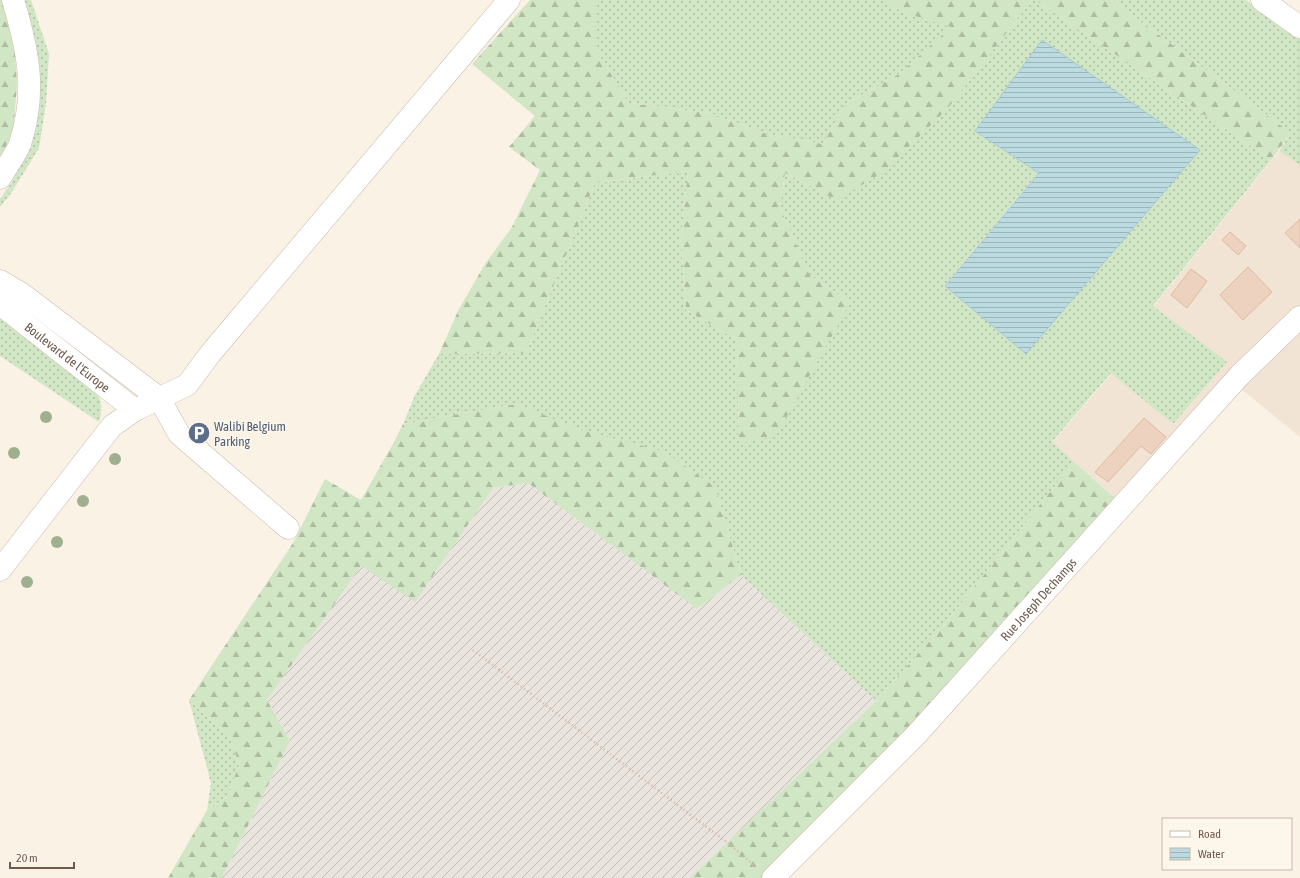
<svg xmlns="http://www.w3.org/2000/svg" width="1300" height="878" font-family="'Asap Condensed',sans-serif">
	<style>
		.residential { fill: #f1e4d4 }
		.industrial { fill: url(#industrial-furrows) }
		.grass { fill: url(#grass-dots); fill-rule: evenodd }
		.forest { fill: url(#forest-firs) }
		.water { fill: url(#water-rules); stroke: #a3c9d2 }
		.building { fill: #edd3bf; stroke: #debaa1 }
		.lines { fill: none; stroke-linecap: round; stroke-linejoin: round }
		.minor-casing { stroke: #cabaac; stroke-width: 23 }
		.path { stroke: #d1b6a2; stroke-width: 2.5; stroke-dasharray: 1 3; stroke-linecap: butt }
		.minor { stroke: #fff; stroke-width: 22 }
		.tree { fill: #9fb08f }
		.labels { text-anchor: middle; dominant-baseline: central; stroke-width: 3; stroke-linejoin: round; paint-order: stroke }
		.street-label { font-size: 13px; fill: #705a4d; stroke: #fdf6eb }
		.service-label { font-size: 13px; fill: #4e5e75; stroke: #fdf6eb; text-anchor: start }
	</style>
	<defs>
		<pattern id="industrial-furrows" width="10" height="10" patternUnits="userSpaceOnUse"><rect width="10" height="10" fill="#eae4df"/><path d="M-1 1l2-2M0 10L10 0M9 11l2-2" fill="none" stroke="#c2bcb7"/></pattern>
		<pattern id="grass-dots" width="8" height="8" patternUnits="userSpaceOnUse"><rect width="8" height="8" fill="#d1e6c5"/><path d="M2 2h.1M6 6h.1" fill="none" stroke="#aebda2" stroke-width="1.8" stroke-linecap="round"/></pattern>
		<pattern id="forest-firs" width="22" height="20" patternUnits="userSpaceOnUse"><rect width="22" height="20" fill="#d1e6c5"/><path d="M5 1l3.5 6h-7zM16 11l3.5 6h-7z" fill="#aebda2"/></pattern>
		<pattern id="water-rules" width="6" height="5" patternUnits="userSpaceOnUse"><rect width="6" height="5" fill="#bbdbe1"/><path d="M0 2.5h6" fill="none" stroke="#9cb5b9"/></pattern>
	</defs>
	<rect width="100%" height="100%" fill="#faf2e5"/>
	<!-- residential -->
	<polygon class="residential" points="1279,151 1300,165 1300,437 1240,388 1128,509 1052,443 1112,373 1173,424 1227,362 1153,307"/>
	<!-- industrial -->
	<polygon class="industrial" points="528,483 697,609 741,575 876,701 690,878 222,878 290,741 267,700 361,565 415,601 493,488"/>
	<!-- grass -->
	<g class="grass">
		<polygon points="20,0 31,0 49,54 46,103 39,148 12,192 0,207 0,199 12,182 28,146 39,105 39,64 30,26"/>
		<polygon points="596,0 882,0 903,12 952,27 899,74 845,104 823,144 767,134 709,113 629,103 596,50"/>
		<path d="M1032,0H1035L1271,160L1153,306L1227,362L1173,424L1111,373L1052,442L1074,462L944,625L876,701L741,575L715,487L516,404L403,424L415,395L439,354L526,353L595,183L688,171L681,238L686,310L737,340L739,444L851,302L810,276L780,207L785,173L836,200L948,108ZM1039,172L1026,354L945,285Z"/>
		<polygon points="1112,0 1246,0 1300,38 1300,165 1279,151 1291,133"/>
		<path d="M0,316L94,387C102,400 103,409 99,422L0,356Z"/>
		<polygon points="189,700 231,738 239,765 227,797 207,810 211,783"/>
	</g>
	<!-- forest -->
	<g class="forest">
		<polygon points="0,0 3,0 14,33 17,85 13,133 0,157"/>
		<polygon points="530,0 596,0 596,50 629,103 709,113 767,134 823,144 845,104 899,74 951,27 902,12 882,0 1032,0 948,108 882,173 836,200 785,173 780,207 810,276 851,302 776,436 739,444 737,340 686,310 681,238 688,171 595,183 526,353 439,354 459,309 485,264 512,227 540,170 509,147 535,116 472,64"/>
		<polygon points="1035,0 1112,0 1291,133 1271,160"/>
		<polygon points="516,404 583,430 665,452 715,487 741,575 697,609 528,483 493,488 415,602 361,566 267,700 290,741 222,878 168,878 207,810 227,797 239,765 231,738 189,700 293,543 325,479 361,500 394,442 403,424"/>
		<polygon points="1074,462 1116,499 914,729 761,878 690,878 876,701 944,625"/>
	</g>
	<!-- water -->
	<polygon class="water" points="1042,40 1200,150 1026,354 945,286 1039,173 975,131"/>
	<!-- building -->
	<g class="building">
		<polygon points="1300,219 1300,248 1285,233"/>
		<polygon points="1230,232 1246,246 1238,255 1222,240"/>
		<polygon points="1248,267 1272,292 1243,320 1220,295"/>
		<polygon points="1191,269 1207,281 1187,308 1171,295"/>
		<polygon points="1144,418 1166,437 1151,454 1141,446 1108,482 1095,472"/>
	</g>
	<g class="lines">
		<!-- minor casing -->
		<g class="minor-casing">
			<g id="minor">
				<polyline points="1262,0 1300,27"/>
				<path d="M0,178C6,167 15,156 20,144C37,92 28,50 13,0"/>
				<polyline points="0,281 22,294 159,398 179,434 288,528"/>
				<path id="s1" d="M0,304L135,410"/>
				<polyline points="0,570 112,426 135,410 187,385 210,354 509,0"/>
				<path id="s2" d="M773,878L916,735L1240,375L1300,317"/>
			</g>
		</g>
		<!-- path -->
		<polyline class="path" points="473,650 729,844 755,866"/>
		<!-- minor -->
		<use href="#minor" class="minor"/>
	</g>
	<!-- trees -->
	<g class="tree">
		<circle cx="46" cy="417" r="6"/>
		<circle cx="14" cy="453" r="6"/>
		<circle cx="115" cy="459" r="6"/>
		<circle cx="83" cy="501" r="6"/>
		<circle cx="57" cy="542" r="6"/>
		<circle cx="27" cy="582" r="6"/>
	</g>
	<!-- icons -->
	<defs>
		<g id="parking-disc" transform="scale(1.15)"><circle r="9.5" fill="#5c6f8a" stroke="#fdf6eb"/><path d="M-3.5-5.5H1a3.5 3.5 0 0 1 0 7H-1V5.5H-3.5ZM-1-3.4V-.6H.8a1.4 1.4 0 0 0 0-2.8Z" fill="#fff"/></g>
	</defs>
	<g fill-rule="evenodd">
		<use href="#parking-disc" x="199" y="433"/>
	</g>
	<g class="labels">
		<!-- street labels -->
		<g class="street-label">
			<text stroke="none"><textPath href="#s1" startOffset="86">Boulevard de l'Europe</textPath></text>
			<text stroke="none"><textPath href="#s2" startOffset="385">Rue Joseph Dechamps</textPath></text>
		</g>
		<!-- service labels -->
		<g class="service-label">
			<text x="214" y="426">Walibi Belgium<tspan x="214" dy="15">Parking</tspan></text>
		</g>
	</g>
	<!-- legend -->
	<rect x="1162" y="818" width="130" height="52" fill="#fdf6eb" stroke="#c5b8ac"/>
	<rect x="1170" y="831" width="20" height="6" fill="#ffffff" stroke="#c5b8ac"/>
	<text x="1198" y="838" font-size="12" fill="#705a4d">Road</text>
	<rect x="1170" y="848" width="20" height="12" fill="url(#water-rules)" stroke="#c5b8ac"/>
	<text x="1198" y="858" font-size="12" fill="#705a4d">Water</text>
	<!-- scale -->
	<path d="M10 862v6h64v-6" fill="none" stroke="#705a4d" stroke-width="2"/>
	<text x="16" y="862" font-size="12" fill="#705a4d" stroke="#fdf6eb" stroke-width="3" paint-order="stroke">20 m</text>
</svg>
